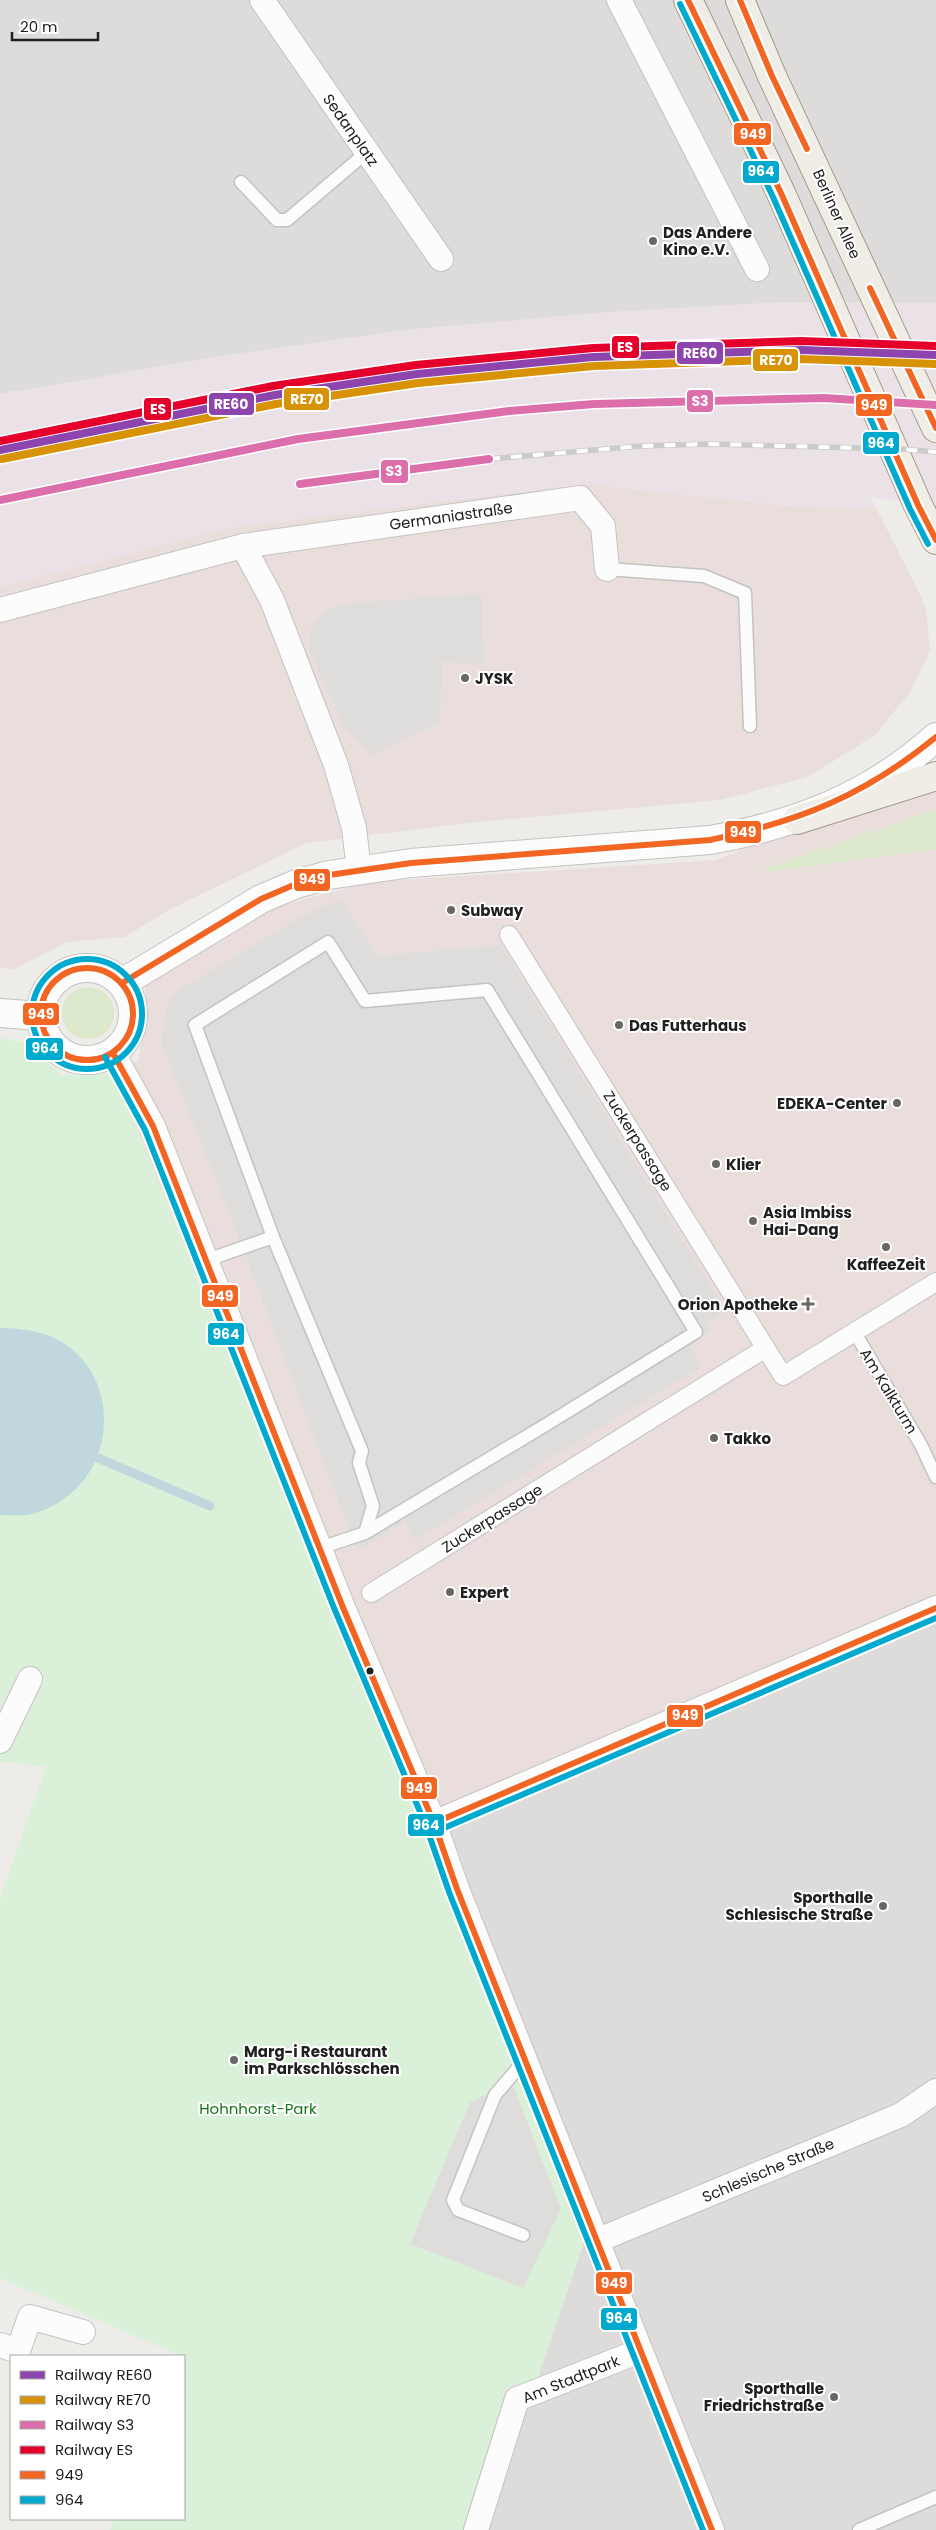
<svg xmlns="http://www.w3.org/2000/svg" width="936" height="2530" font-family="Poppins,sans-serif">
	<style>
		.residential { fill: #dddcda }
		.commercial { fill: #eadedc }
		.industrial { fill: #eae2e7 }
		.grass { fill: #dbe8cb }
		.park { fill: #daf0d9 }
		.parking { fill: #dedddc }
		.water { fill: #c0d8dd }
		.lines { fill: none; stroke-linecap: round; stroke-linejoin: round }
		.stream { stroke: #c0d8dd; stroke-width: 9 }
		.service-casing { stroke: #c3c3c1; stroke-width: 15 }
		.pedestrian-casing { stroke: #c3c3c1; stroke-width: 20 }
		.minor-casing { stroke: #c3c3c1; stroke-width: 26 }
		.tertiary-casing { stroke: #c3c3c1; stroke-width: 30 }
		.primary-casing { stroke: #a29888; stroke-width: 30 }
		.service { stroke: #fcfcfc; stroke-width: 12 }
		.pedestrian { stroke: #fcfcfc; stroke-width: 18 }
		.minor { stroke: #fcfcfc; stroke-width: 24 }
		.tertiary { stroke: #fcfcfc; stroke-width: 28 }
		.primary { stroke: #f0ece6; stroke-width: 28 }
		.rail-casing { stroke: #cbcbca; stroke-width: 5.5 }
		.rail { stroke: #fff; stroke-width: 4; stroke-dasharray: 11; stroke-linecap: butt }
		.bus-1-casing { stroke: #fff; stroke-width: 10 }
		.bus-2-casing { stroke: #fff; stroke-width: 10 }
		.bus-1 { stroke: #f26522; stroke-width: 6 }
		.bus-2 { stroke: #00a9ce; stroke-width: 6 }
		.rail-1-casing { stroke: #fff; stroke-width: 11 }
		.rail-2-casing { stroke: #fff; stroke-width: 11 }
		.rail-3-casing { stroke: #fff; stroke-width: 11 }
		.rail-4-casing { stroke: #fff; stroke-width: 11 }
		.rail-1 { stroke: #8e44ad; stroke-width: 8 }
		.rail-2 { stroke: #d79205; stroke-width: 8 }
		.rail-3 { stroke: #db6eab; stroke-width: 8 }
		.rail-4 { stroke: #e4002b; stroke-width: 8 }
		.poi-dot { fill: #686766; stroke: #fff; stroke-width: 2 }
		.bus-dot { fill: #202020; stroke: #fff; stroke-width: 2 }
		.labels { text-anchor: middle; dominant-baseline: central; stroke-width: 4; stroke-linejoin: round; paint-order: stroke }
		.street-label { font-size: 15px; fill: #202020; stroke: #fff }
		.poi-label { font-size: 15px; font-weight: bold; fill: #202020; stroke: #fff; text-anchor: start }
		.park-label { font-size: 15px; fill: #17741d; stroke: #fff }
		.line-badge { stroke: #fff; stroke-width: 2 }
		.badge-label { font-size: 14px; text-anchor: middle; font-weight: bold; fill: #fff }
	</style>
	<rect width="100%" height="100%" fill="#edece9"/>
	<!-- residential -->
	<g class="residential">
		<polygon points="0,0 936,0 936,303 413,329 202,359 36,394 14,391 0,394"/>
		<polygon points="936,1610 936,2530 486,2530 586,2236 417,1816"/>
	</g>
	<!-- commercial -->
	<g class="commercial">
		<polygon points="584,484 800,507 876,508 920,594 926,611 930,651 910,692 875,735 808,777 720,800 466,823 306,843 167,911 125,937 67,942 12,970 0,967 0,587 228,528"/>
		<polygon points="936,773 936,1610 417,1816 115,1074 138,1060 147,1016 145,986 255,914 305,899 369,882 716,860"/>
	</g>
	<!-- industrial -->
	<polygon class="industrial" points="779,302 936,303 936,508 871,497 876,508 800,507 584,484 228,528 0,587 0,394 202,359 413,329 608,312"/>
	<!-- grass -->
	<g class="grass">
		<polygon points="936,810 936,849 767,872 766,868"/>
		<circle cx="88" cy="1013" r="26"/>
	</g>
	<!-- park -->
	<polygon class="park" points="0,1038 28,1043 61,1075 115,1074 586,2236 486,2530 110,2530 114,2519 184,2519 184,2356 174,2356 175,2353 0,2278 0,1898 46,1767 0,1761"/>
	<!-- parking -->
	<g class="parking">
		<polygon points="481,594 484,664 442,662 440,722 373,755 342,723 309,649 310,630 324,611 352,603"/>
		<polygon points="341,900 378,956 501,945 726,1311 707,1323 711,1331 689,1345 701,1367 415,1540 404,1522 357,1550 231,1218 161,1042 168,1001 179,990 315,909"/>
		<polygon points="512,2083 561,2209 523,2288 410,2244 470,2102"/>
	</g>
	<!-- water -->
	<path class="water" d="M0,1328C18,1328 35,1330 52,1337C112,1363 120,1445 77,1488C63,1501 46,1512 27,1515C18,1516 9,1515 0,1515Z"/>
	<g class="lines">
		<!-- stream -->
		<polyline class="stream" points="98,1458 210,1506"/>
		<!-- service casing -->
		<g class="service-casing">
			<g id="service">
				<polyline points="241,182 277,220 287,220 367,152"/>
				<polyline points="607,569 704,576 745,593 750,726"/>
				<polyline points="273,1237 362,1451 359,1463 373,1506 365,1533"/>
				<polyline points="207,1260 273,1237 195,1025 328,942 365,1001 487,990 696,1332 544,1426 365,1533 320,1548"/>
				<polyline points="855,1333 921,1445 936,1477"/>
				<polyline points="523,2235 458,2210 453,2200 495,2095 525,2060"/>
				<polyline points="859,2530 936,2497"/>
			</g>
		</g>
		<!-- pedestrian casing -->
		<g class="pedestrian-casing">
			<g id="pedestrian">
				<polyline points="509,935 783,1376 936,1282"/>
				<polyline points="371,1593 766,1348"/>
			</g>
		</g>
		<!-- minor casing -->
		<g class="minor-casing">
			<g id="minor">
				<polyline points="262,0 441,259"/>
				<polyline points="619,0 757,269"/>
				<polyline points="243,546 272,600 336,765 354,828 359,870"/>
				<polyline points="0,610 243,546 580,498 603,526 607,569"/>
				<polyline points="113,1053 153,1126 342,1605 434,1823 457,1889 712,2530"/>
				<polyline points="0,1741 30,1679"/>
				<polyline points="434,1823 936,1608"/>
				<polyline points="596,2241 901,2115 936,2091"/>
				<polyline points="0,2345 18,2351 30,2317 83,2332"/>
				<polyline points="476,2530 517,2399 640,2351"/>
			</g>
		</g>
		<!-- tertiary casing -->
		<g class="tertiary-casing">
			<g id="tertiary">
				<circle cx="87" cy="1014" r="46"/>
				<path d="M122,983L261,899L296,884L329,875L411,863L710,840C797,824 869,797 936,737"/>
				<polyline points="0,1013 40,1016"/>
			</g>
		</g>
		<!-- primary casing -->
		<g class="primary-casing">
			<g id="primary">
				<polyline points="688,0 781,193 918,505 936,540"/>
				<polyline points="740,0 772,76 936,428"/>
				<polyline points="797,820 936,776"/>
			</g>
		</g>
		<!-- service -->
		<use href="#service" class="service"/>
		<!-- pedestrian -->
		<use href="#pedestrian" class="pedestrian"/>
		<!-- minor -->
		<use href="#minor" class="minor"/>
		<!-- tertiary -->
		<use href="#tertiary" class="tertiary"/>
		<!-- primary -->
		<use href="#primary" class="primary"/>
		<!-- rail casing -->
		<g class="rail-casing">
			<polyline id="rail" points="489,459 641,446 708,444 901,449 936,452"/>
		</g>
		<!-- rail -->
		<use href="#rail" class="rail"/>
		<!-- bus-1 casing -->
		<g class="bus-1-casing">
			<g id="bus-1">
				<polyline points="688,0 781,193 918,505 936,540"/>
				<polyline points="740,0 772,76 807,149"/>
				<polyline points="870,288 936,428"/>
				<circle cx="87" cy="1014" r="46"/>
				<path d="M122,983L261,899L296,884L329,875L411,863L710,840C800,821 864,796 936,737"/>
				<polyline points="113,1053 153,1126 342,1605 434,1823 457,1889 712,2530"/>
				<polyline points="434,1823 936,1608"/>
			</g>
		</g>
		<!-- bus-2 casing -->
		<g class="bus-2-casing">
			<g id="bus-2">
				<polyline points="680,4 773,197 910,509 928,544"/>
				<circle cx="87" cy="1014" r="55"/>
				<polyline points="105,1057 145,1130 334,1608 426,1826 449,1892 703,2530"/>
				<polyline points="437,1831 936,1618"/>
			</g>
		</g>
		<!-- bus-1 -->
		<use href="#bus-1" class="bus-1"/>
		<!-- bus-2 -->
		<use href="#bus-2" class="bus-2"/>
		<!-- rail-1 casing -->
		<g class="rail-1-casing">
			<polyline id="rail-1" points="0,450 275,395 417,374 593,357 801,350 936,355"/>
		</g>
		<!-- rail-2 casing -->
		<g class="rail-2-casing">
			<polyline id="rail-2" points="2,459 276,404 418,383 594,366 801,359 936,364"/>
		</g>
		<!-- rail-3 casing -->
		<g class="rail-3-casing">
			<g id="rail-3">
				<polyline points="300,484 489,459"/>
				<polyline points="0,500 298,439 509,411 594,404 824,398 936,405"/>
			</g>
		</g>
		<!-- rail-4 casing -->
		<g class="rail-4-casing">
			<polyline id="rail-4" points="0,441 273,386 416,365 593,348 801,341 936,346"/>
		</g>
		<!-- rail-1 -->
		<use href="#rail-1" class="rail-1"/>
		<!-- rail-2 -->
		<use href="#rail-2" class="rail-2"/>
		<!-- rail-3 -->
		<use href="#rail-3" class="rail-3"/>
		<!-- rail-4 -->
		<use href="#rail-4" class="rail-4"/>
	</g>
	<!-- markers -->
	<g class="poi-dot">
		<circle cx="653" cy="241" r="5"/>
		<circle cx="465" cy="678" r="5"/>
		<circle cx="451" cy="910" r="5"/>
		<circle cx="619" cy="1025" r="5"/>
		<circle cx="897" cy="1103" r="5"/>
		<circle cx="716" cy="1164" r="5"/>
		<circle cx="753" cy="1221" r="5"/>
		<circle cx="886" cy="1247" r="5"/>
		<path d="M805.5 1296.5h5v5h5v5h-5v5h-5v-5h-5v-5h5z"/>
		<circle cx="714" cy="1438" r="5"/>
		<circle cx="450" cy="1592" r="5"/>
		<circle cx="883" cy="1906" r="5"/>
		<circle cx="234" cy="2060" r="5"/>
		<circle cx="834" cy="2397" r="5"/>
	</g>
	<circle class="bus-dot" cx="370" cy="1671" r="4.5"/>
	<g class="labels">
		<!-- street labels -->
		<g class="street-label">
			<text transform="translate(351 130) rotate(55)">Sedanplatz</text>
			<text transform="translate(837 214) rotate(66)">Berliner Allee</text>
			<text transform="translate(451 516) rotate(-8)">Germaniastraße</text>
			<text transform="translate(638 1141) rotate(58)">Zuckerpassage</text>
			<text transform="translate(889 1391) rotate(59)">Am Kalkturm</text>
			<text transform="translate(492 1518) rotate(-32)">Zuckerpassage</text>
			<text transform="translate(768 2170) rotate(-23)">Schlesische Straße</text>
			<text transform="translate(571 2379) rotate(-22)">Am Stadtpark</text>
		</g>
		<!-- poi labels -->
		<g class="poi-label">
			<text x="663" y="232">Das Andere<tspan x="663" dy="17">Kino e.V.</tspan></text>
			<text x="475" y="678">JYSK</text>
			<text x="461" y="910">Subway</text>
			<text x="629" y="1025">Das Futterhaus</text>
			<text x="887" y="1103" text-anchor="end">EDEKA-Center</text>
			<text x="726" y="1164">Klier</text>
			<text x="763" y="1212">Asia Imbiss<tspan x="763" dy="17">Hai-Dang</tspan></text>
			<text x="886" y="1264" text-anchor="middle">KaffeeZeit</text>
			<text x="798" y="1304" text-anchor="end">Orion Apotheke</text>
			<text x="724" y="1438">Takko</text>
			<text x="460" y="1592">Expert</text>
			<text x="873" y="1897" text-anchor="end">Sporthalle<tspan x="873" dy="17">Schlesische Straße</tspan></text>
			<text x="244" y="2051">Marg-i Restaurant<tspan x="244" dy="17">im Parkschlösschen</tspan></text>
			<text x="824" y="2388" text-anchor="end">Sporthalle<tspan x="824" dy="17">Friedrichstraße</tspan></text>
		</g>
		<!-- park labels -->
		<g class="park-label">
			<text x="258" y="2108">Hohnhorst-Park</text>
		</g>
	</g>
	<g class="line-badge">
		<rect x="733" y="122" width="39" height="24" rx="5" fill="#f26522"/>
		<rect x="742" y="160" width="38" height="24" rx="5" fill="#00a9ce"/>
		<rect x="611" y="335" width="29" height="24" rx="5" fill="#e4002b"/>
		<rect x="676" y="341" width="48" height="24" rx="5" fill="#8e44ad"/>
		<rect x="752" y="348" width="47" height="24" rx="5" fill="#d79205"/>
		<rect x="283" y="387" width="47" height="24" rx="5" fill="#d79205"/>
		<rect x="686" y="389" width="28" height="24" rx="5" fill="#db6eab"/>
		<rect x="208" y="392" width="47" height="24" rx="5" fill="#8e44ad"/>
		<rect x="855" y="393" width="38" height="24" rx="5" fill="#f26522"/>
		<rect x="143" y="397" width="29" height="24" rx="5" fill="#e4002b"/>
		<rect x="862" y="431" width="38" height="24" rx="5" fill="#00a9ce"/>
		<rect x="380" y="459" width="29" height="25" rx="5" fill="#db6eab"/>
		<rect x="724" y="820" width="38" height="24" rx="5" fill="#f26522"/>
		<rect x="293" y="868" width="38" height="24" rx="5" fill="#f26522"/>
		<rect x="22" y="1002" width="38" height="24" rx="5" fill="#f26522"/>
		<rect x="25" y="1037" width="39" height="24" rx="5" fill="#00a9ce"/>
		<rect x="201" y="1284" width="38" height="24" rx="5" fill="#f26522"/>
		<rect x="207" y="1322" width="38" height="24" rx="5" fill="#00a9ce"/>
		<rect x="666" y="1704" width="38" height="24" rx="5" fill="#f26522"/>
		<rect x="400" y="1776" width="38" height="24" rx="5" fill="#f26522"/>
		<rect x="407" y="1813" width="38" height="24" rx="5" fill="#00a9ce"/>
		<rect x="595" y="2271" width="38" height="24" rx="5" fill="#f26522"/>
		<rect x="600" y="2307" width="38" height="24" rx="5" fill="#00a9ce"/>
	</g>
	<g class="badge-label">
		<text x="753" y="139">949</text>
		<text x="761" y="176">964</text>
		<text x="625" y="352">ES</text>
		<text x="700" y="358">RE60</text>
		<text x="776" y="365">RE70</text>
		<text x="307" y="404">RE70</text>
		<text x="700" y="406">S3</text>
		<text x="231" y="409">RE60</text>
		<text x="874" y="410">949</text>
		<text x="158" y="414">ES</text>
		<text x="881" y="448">964</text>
		<text x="394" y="476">S3</text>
		<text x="743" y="837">949</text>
		<text x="312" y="884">949</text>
		<text x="41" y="1019">949</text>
		<text x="45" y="1053">964</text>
		<text x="220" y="1301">949</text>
		<text x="226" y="1339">964</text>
		<text x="685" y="1720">949</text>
		<text x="419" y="1793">949</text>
		<text x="426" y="1830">964</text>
		<text x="614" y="2288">949</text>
		<text x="619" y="2323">964</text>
	</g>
	<!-- legend -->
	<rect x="10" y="2355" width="175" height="165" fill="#ffffff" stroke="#a6a6a6"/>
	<rect x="20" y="2371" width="25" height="8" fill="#8e44ad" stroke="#a6a6a6"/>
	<text x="55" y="2380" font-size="15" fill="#202020">Railway RE60</text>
	<rect x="20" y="2396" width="25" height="8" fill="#d79205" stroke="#a6a6a6"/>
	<text x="55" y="2405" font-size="15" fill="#202020">Railway RE70</text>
	<rect x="20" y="2421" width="25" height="8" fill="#db6eab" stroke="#a6a6a6"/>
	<text x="55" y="2430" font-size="15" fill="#202020">Railway S3</text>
	<rect x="20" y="2446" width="25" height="8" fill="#e4002b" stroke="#a6a6a6"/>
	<text x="55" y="2455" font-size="15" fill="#202020">Railway ES</text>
	<rect x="20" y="2471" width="25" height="8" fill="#f26522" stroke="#a6a6a6"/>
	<text x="55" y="2480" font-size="15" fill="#202020">949</text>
	<rect x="20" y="2496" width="25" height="8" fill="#00a9ce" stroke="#a6a6a6"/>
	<text x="55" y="2505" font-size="15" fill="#202020">964</text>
	<!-- scale -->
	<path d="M12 32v8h86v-8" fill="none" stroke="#202020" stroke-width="2.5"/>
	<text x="20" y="32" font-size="15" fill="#202020" stroke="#ffffff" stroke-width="4" paint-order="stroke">20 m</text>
</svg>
